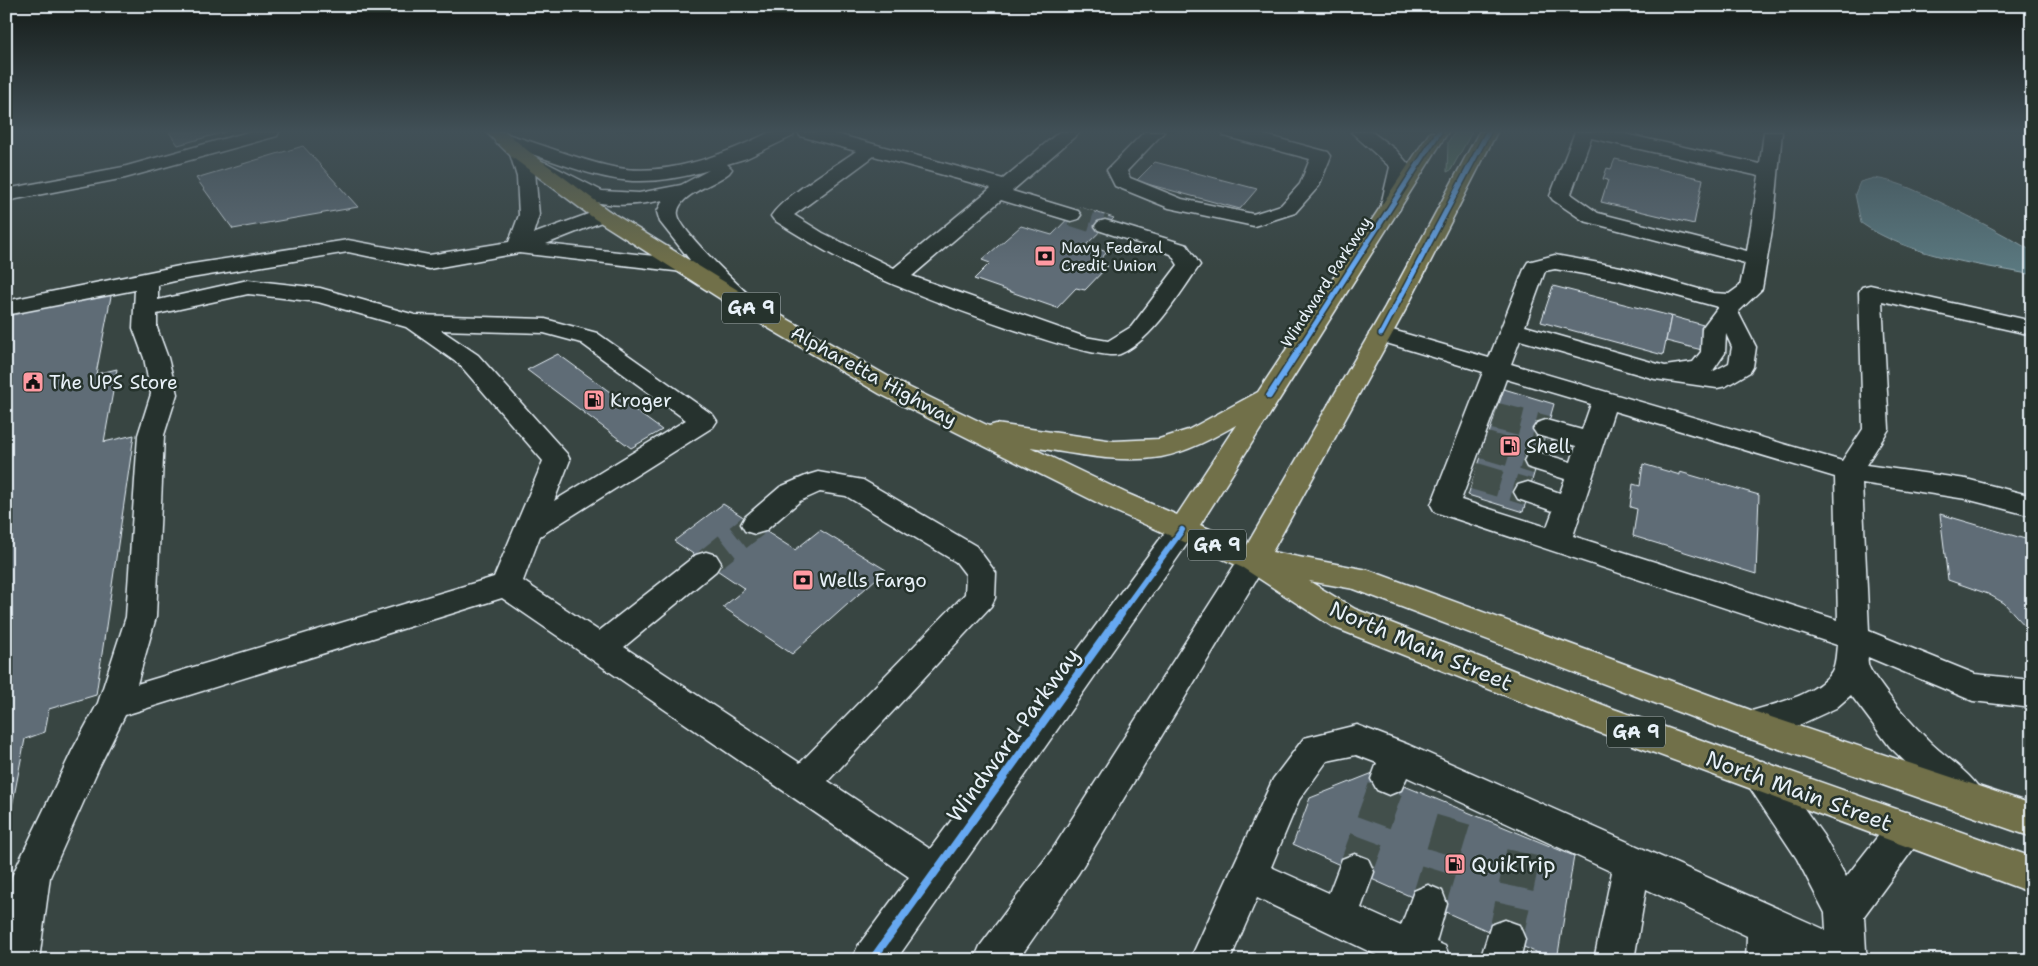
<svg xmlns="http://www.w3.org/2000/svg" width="2038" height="966" font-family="'Shantell Sans',sans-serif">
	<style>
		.built { fill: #374443 }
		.green { fill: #55755e; stroke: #9eb3ab }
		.water { fill: #5a787f; stroke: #93a8af }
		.building { fill: #5e6c76; stroke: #e8f1f8 }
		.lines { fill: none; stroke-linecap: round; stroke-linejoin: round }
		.minor-tunnel-far2 { stroke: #43504b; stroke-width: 21; stroke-dasharray: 21 11; stroke-linecap: butt }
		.minor-tunnel-far1 { stroke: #43504b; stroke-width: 27; stroke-dasharray: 27 14; stroke-linecap: butt }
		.minor-tunnel { stroke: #43504b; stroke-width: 35; stroke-dasharray: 35 18; stroke-linecap: butt }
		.minor-casing { stroke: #e8f1f8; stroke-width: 3 }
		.major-casing { stroke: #e8f1f8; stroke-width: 3 }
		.minor { fill: #26332d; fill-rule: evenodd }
		.major { fill: #71704a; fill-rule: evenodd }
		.cycleway-far2-casing { stroke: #26332d; stroke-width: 8 }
		.cycleway-far1-casing { stroke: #26332d; stroke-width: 9 }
		.cycleway-casing { stroke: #26332d; stroke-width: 11 }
		.cycleway-far2 { stroke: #66a8f1; stroke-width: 5 }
		.cycleway-far1 { stroke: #66a8f1; stroke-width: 6 }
		.cycleway { stroke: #66a8f1; stroke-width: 8 }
		.labels { text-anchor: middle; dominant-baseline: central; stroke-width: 5; stroke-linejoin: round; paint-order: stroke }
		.far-poi-label { font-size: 16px; fill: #e8f1f8; stroke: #26332d; text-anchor: start }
		.far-street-label { font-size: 16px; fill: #e8f1f8; stroke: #26332d }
		.shield { fill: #26332d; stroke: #aeb8bb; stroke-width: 1 }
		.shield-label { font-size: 18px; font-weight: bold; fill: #e8f1f8 }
		.street-label { font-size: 19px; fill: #e8f1f8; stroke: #26332d }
		.poi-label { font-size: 19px; fill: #e8f1f8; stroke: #26332d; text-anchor: start }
		.near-street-label { font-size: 22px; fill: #e8f1f8; stroke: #26332d }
		.near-poi-label { font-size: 22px; fill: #e8f1f8; stroke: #26332d; text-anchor: start }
	</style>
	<rect width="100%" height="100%" fill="#26332d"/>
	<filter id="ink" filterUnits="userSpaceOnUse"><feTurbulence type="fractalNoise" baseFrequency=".02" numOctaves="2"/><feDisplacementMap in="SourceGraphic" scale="10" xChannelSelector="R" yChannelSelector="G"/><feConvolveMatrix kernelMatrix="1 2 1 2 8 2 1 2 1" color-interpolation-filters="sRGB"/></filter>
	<g filter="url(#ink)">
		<!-- built -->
		<rect class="built" x="6" y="132" width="2026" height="828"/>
		<!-- green -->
		<polygon class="green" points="1455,132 1472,132 1451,170 1447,172 1448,142"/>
		<!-- water -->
		<path class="water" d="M1874,178C1899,181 1923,194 1946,205C1975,219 2004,234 2032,251V272L2028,274C1974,264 1907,255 1861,223L1855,194L1860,182Z"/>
		<!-- building -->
		<g class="building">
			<polygon points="169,132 225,132 178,145"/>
			<polygon points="303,146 358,207 233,229 196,178"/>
			<polygon points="1615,159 1703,179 1694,224 1601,202 1608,180 1603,179 1607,168 1611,169"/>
			<polygon points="1155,162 1257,189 1240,209 1136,181"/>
			<polygon points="1079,207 1114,218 1086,245 1107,252 1098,262 1108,266 1085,290 1076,288 1057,308 974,279 990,263 982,260 1021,226 1052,235"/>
			<polygon points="1553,286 1671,316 1663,355 1541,322"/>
			<polygon points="112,291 96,374 117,369 104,442 134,435 96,695 49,709 45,732 25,739 6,838 6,313"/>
			<polygon points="1671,316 1721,330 1718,354 1666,341"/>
			<polygon points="558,354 662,430 631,448 527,370"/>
			<polygon points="1504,389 1554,404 1523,512 1468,495"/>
			<polygon points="1643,464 1680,475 1680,472 1759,495 1756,574 1633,536 1637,509 1630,507 1633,484 1640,486"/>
			<polygon points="723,504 795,550 820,530 886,570 792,654 723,607 745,589 674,541"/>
			<polygon points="1940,514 2032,541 2032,649 2027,628 2004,603 1988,594 1948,580"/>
			<polygon points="1373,773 1574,856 1557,960 1553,960 1293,844 1310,798"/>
		</g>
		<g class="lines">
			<!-- minor-tunnel-far2 -->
			<polyline class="minor-tunnel-far2" points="1071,215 1105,226"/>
			<!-- minor-tunnel-far1 -->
			<g class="minor-tunnel-far1">
				<polyline points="1495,416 1546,429"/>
				<polyline points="1484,445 1537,461"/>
				<polyline points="1474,476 1528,492"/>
				<polyline points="706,563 755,524"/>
			</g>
			<!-- minor-tunnel -->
			<g class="minor-tunnel">
				<polyline points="1355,872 1389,779"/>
				<polyline points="1428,904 1457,808"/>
				<polyline points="1505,939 1527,837"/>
			</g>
			<!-- minor casing -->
			<g class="minor-casing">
				<g id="minor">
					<polygon points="248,132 279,132 277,136 125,178 6,201 6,189 123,167"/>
					<path d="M770,132H795L793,136L747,158L727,164L732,169L729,173C715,184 690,191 681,204C679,207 677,211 678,215C681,232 739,285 754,300L757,305L754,310L746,312L738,310L693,263L694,265L691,270L683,272L519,253L429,269L348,252L179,280L158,285V300L248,280L320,288L415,315L545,319L597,333L713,415L717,421L713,427L540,536L523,581L599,631L696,555L706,552L716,555L721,563L716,571L624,647L800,763L965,594L966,575L956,562L846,496L820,492L800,501L765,531L755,534L745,531L741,524L745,517L780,487L808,475L818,472L863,480L976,546L996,573L995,598L991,606L828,781L930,849L1172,523L1182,520L1192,523L1196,530L1192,537L896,960H852L858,946L909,877L502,598L125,715L99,767L50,877L39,960H6V914L12,876L73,749L98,703L126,617L138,435L151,394L144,358L133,328L135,290L6,315V301L179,266L348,240L429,255L509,242L519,215L517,177L510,154L516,149L496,143L494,139L496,135L503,133C540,143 575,159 613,167C666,178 723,155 770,132ZM529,153C556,162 583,173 610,178C642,185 678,179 709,170L681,185L639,193L602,191L547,163L540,161L533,164ZM535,172L591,201C614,207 639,205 663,200L657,212L660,222L690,260L546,244L609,219L612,215L609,211L602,209L533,234L539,215ZM248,294L318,302L406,327L460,365L543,461L494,577L137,684L156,617L164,435L177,394L168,358L157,328V314ZM441,330L544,333L581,343L686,420L554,501L570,460L567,454L478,355Z"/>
					<path d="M798,132H829L1003,179L1059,132H1080L1012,191L1078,211L1081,215L1078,219L1071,221L1001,200L912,276L1085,337L1108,341L1131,327L1178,265L1171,254L1098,230L1095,226L1098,222L1105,220L1112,222L1187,245L1200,265C1180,293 1152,341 1120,354C1096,364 922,297 890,283C850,266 811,244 774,220L771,216C785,195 834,167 856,151L800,136ZM874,156L991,188L894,268L823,233L794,215Z"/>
					<polygon points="1144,132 1164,132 1127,171 1130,178 1182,199 1253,214 1281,205 1300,184 1310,159 1224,136 1222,132 1254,132 1328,152 1331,156 1319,186 1295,213 1254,226 1169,208 1115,186 1107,170"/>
					<polygon points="1351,132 1372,132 1396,150 1410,166 1400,209 1397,213 1390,215 1383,213 1380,209 1390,167"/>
					<path d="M1575,132H1616L1760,164L1764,132H1782L1774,218L1762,289L1738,312L1756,347L1753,367L1750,372L1726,386L1717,388L1655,379L1520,340L1511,364L1842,461L1863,429L1859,292L1862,287L1870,285L2032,321V335L1882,301L1889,429L1866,465L1966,479L2032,496V516L1966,499L1862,483L1869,631L1975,674L2032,680V708L1973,701L1868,657C1866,666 1873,674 1878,681C1894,704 1912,724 1931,743C1949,760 1975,776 1985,798L1980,809L1967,814L1954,809L1890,747L1851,695L1836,708L1799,725L1751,739L1739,735L1734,725L1739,715C1766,705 1816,698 1832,671C1836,664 1836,653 1837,645L1435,512L1431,505L1483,372L1373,339L1369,334L1373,329L1381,327L1389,329L1489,358L1525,267L1528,262L1555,255L1621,267L1713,293L1729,294L1740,286L1745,263L1584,221L1553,200L1550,196ZM1591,138L1759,176L1747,251L1598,213L1571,194ZM1555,269L1618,280L1718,307L1702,328L1701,352L1693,362L1665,366L1525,326L1545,271ZM1726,334L1732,347L1729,363L1712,372L1725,353ZM1506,379L1591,404L1582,430L1546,420L1537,423L1533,429L1537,435L1576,446L1571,462L1537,452L1527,455L1524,461L1527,467L1565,479L1560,493L1528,482L1518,485L1514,492L1518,499L1553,511L1547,527L1461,500ZM1614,411L1835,477L1838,620L1573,536Z"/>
					<polygon points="1253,549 1263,552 1268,560 1078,874 1018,960 974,960 980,946 1052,850 1243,552"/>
					<polygon points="1357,725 1409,745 1826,930 1825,913 1797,859 1750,788 1744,777 1750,766 1762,761 1774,766 1823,835 1846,877 1893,817 1906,812 1919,817 1924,829 1919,841 1864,916 1866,951 1870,960 1803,960 1786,953 1786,960 1746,960 1747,936 1646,889 1634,960 1594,960 1612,872 1407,777 1401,790 1389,795 1377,790 1371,779 1377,763 1356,755 1327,761 1299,800 1271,867 1329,893 1342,859 1355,854 1368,859 1374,872 1361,908 1401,926 1414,891 1428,885 1442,891 1447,904 1436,942 1445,946 1451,960 1387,960 1257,898 1230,960 1190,960 1273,779 1304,738"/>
					<polygon points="1505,920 1519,925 1525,939 1520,960 1480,960 1491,925"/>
				</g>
			</g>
			<!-- major casing -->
			<g class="major-casing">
				<path id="major" d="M486,132H506L527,150L609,211L754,300L898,382L989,426L996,424L1114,441L1159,439L1188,430L1258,392L1430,132H1448L1200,525L1247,545L1385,307L1479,132H1497L1407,307L1272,552L1368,570L1756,712L2032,804V837L1739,735L1354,589L1309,581L1355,609L1611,708L2032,857V893L1587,728L1333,627L1243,568L1108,508L880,394L738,310L595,219L513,158ZM1236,425L1177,515L1128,494L1030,447C1073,453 1118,464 1161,457C1188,452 1213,438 1236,425Z"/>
			</g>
			<!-- minor -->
			<use href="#minor" class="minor"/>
			<!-- major -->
			<use href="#major" class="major"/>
			<!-- cycleway-far2 casing -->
			<g class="cycleway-far2-casing">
				<g id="cycleway-far2">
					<polyline points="1381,334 1488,132"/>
					<polyline points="1303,343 1439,132"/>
				</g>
			</g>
			<!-- cycleway-far1 casing -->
			<g class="cycleway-far1-casing">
				<g id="cycleway-far1">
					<polyline points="1269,396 1304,342"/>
					<polyline points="1120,615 1182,530"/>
				</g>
			</g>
			<!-- cycleway casing -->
			<g class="cycleway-casing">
				<polyline id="cycleway" points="872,960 1121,614"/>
			</g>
			<!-- cycleway-far2 -->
			<use href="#cycleway-far2" class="cycleway-far2"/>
			<!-- cycleway-far1 -->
			<use href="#cycleway-far1" class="cycleway-far1"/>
			<!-- cycleway -->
			<use href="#cycleway" class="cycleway"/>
		</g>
	</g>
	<!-- sky -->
	<linearGradient id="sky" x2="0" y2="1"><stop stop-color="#151c19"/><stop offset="0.49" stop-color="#415057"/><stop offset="1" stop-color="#415057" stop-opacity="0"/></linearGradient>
	<rect width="2038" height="268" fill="url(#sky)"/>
	<!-- icons -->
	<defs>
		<g id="bank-square" transform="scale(1.125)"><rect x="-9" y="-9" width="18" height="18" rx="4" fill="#ff9aa2" stroke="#26332d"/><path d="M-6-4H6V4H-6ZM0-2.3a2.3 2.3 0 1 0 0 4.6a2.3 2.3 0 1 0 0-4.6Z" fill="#111"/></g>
		<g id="civic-square" transform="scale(1.125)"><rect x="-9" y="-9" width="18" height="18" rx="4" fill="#ff9aa2" stroke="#26332d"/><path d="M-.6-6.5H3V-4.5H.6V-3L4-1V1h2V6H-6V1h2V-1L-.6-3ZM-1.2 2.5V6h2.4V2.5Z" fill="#111"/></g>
		<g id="fuel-square" transform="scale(1.125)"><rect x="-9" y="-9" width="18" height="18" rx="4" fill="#ff9aa2" stroke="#26332d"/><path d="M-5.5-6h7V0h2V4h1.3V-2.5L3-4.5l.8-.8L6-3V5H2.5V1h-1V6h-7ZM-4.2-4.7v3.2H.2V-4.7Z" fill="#111"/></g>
	</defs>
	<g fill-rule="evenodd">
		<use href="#bank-square" x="1045" y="256"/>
		<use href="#civic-square" x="33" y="382"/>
		<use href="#fuel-square" x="594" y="400"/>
		<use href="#fuel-square" x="1510" y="446"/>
		<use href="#bank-square" x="803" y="580"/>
		<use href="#fuel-square" x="1455" y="864"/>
	</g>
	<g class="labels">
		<!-- far-poi labels -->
		<g class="far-poi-label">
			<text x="1061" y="247">Navy Federal<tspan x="1061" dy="18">Credit Union</tspan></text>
		</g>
		<!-- far-street labels -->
		<g class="far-street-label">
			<text transform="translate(1326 282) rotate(-57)">Windward Parkway</text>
		</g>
		<!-- shield labels -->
		<g class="shield">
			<rect x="722" y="292.5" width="58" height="31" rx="4"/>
			<rect x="1188" y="529.5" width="58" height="31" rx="4"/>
			<rect x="1607" y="716.5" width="58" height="31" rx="4"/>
		</g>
		<g class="shield-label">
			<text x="751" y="308">GA 9</text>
			<text x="1217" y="545">GA 9</text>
			<text x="1636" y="732">GA 9</text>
		</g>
		<!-- street labels -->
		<g class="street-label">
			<text transform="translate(874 376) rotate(29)">Alpharetta Highway</text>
		</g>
		<!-- poi labels -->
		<g class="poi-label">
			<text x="49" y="382">The UPS Store</text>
			<text x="610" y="400">Kroger</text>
			<text x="1526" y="446">Shell</text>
			<text x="819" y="580">Wells Fargo</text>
		</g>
		<!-- near-street labels -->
		<g class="near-street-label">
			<text transform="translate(1421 646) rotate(23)">North Main Street</text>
			<text transform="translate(1013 735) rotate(-54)">Windward Parkway</text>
			<text transform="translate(1799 791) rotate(20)">North Main Street</text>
		</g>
		<!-- near-poi labels -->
		<g class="near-poi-label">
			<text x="1471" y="864">QuikTrip</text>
		</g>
	</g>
	<!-- margin -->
	<rect width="2038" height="966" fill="none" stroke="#26332d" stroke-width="25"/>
	<rect x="12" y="12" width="2013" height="941" fill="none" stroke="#e8f1f8" stroke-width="2" filter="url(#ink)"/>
</svg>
